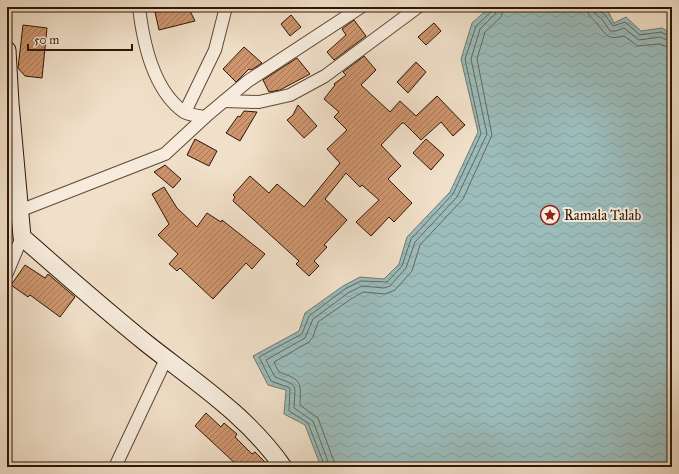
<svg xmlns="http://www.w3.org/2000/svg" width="679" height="474" font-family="'IM FELL Great Primer',serif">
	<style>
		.water { fill: url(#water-waves); stroke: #6f7a72 }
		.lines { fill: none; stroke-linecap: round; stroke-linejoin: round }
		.shore { stroke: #646960; stroke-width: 1 }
		.building { fill: url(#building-hatch); stroke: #2e1605 }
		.street-casing { stroke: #5f4836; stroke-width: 14 }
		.secondary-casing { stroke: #2e1605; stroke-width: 19 }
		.street { stroke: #f6ebdc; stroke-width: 12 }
		.secondary { stroke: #f6ebdc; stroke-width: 17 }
		.labels { text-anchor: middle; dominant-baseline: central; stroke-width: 4; stroke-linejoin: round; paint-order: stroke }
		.poi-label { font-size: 14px; fill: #2e1605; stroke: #f6ebdc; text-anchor: start }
	</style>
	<defs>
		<pattern id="water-waves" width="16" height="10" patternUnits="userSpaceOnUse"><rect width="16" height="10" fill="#9bbcbb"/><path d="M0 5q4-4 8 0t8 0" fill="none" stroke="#86a19f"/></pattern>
		<pattern id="building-hatch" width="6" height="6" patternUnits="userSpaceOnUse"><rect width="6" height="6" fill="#ce956e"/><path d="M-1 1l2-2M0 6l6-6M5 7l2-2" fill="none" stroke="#a87958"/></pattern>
	</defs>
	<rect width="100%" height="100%" fill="#f1e0c9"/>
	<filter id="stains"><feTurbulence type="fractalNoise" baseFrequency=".005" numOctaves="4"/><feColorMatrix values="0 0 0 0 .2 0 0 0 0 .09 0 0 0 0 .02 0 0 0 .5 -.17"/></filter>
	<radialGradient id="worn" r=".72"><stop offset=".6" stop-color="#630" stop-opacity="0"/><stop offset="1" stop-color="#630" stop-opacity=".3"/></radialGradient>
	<!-- water -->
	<polygon class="water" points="490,7 598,7 608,11 614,23 626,17 641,31 662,28 672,34 672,467 321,467 305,425 284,414 286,390 268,385 253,356 299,331 305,313 343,286 360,277 384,279 399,264 407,237 450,192 478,132 461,59 472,23"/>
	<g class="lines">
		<!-- shore -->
		<g class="shore">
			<path d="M587,7C587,17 593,18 598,25C607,36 608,40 624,36L638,46L658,44L672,48"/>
			<polyline points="593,7 595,14 602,19 610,31 616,31 624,28 639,40 660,37 672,42"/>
			<polyline points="598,7 599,11 605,15 613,26 625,22 640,35 661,32 672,37"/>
			<polyline points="325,467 308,423 289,411 290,388 271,381 259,357 302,334 309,316 345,289 361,281 387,282 402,266 411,239 453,194 481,134 465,59 476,26 492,11 493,7"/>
			<path d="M330,467L313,421L294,408C295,383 299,386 275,377L266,360L305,338L313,319L348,293L362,286L384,288L390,286L406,268L415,242L457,197L487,134L471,59L480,29L495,14L498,7"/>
			<path d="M336,467L318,418L300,405C301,382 302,380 279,372L274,362L309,342L313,337L318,322L351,299L363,292L385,294L395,290L412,271L420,245L463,199L492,135L477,59L485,32L501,17L504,7"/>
		</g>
	</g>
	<!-- building -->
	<g class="building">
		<polygon points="189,9 195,21 159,30 155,12"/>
		<polygon points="291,15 301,27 290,36 281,24"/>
		<polygon points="354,20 366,36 334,60 327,52 346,35 342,29"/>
		<polygon points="434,23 441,31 426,45 418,37"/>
		<polygon points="23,25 47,28 42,78 25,76 18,68"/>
		<polygon points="244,47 262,63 251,70 249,69 236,82 223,69"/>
		<polygon points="364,56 376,70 361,85 390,112 400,101 416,116 437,96 465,125 453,136 441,122 421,140 404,123 402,123 381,145 401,166 388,179 412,203 394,222 389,217 371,236 356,222 379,200 362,185 360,187 346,173 325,199 347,220 324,245 327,247 314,261 319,266 309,276 296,264 299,261 233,201 235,197 233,195 250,176 269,193 277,184 304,207 340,163 327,149 347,130 334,117 339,112 324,99 335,85 334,84 346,75 343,72"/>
		<polygon points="297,58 310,74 280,90 269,92 263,80"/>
		<polygon points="416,62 426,72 408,93 397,82"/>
		<polygon points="298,105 317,126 304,138 287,120 293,115"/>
		<polygon points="244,111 257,112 240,141 226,133 238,116 240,117"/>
		<polygon points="195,139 217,151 209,166 187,155"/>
		<polygon points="426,139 444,155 431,170 413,153"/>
		<polygon points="165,165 181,179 173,188 154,172"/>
		<polygon points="164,187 177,208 197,227 207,213 221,222 222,220 265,254 252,269 246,263 213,299 180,268 177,271 169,264 178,254 158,235 169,224 152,194"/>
		<polygon points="25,265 45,278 48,274 75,297 60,317 30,295 28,297 11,285"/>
		<polygon points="206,413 221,427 224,423 237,434 235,437 252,454 255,452 270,467 239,467 195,426"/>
	</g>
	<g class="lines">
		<!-- street casing -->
		<g class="street-casing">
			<g id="street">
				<path d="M139,7C143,42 153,90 184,112C189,115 199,116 205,117"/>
				<polyline points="224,101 259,102 290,95 325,76 418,7"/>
				<polyline points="185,112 215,50 226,7"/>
				<polyline points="19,211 165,154 205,117 248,81 361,7"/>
				<polyline points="7,273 22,237"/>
				<polyline points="115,467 166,359"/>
			</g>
		</g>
		<!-- secondary casing -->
		<g class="secondary-casing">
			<path id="secondary" d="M7,50L10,103L22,237C63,273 104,309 146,343C194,381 248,416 283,467"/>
		</g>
		<!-- street -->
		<use href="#street" class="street"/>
		<!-- secondary -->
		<use href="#secondary" class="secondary"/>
	</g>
	<!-- icons -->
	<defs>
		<g id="sight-ring" transform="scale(1)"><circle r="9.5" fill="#f6ebdc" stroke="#8f2418" stroke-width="1.5"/><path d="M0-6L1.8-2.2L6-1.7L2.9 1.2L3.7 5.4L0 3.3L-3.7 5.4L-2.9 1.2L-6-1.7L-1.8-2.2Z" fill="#8f2418"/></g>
	</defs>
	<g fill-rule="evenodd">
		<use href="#sight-ring" x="550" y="215"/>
	</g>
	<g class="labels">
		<!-- poi labels -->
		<g class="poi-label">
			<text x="564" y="215">Ramala Talab</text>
		</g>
	</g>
	<!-- margin -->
	<rect width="679" height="474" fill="none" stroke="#f1e0c9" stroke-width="24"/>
	<rect x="8" y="8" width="663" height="458" fill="none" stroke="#2e1605" stroke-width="2"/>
	<rect x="12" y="12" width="655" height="450" fill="none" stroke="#2e1605"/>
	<!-- scale -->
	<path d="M28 44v6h104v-6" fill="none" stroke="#2e1605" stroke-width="2"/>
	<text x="34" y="44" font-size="12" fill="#2e1605" stroke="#f6ebdc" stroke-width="3" paint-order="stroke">50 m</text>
	<rect width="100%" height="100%" filter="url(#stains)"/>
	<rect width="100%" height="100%" fill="url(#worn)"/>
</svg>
